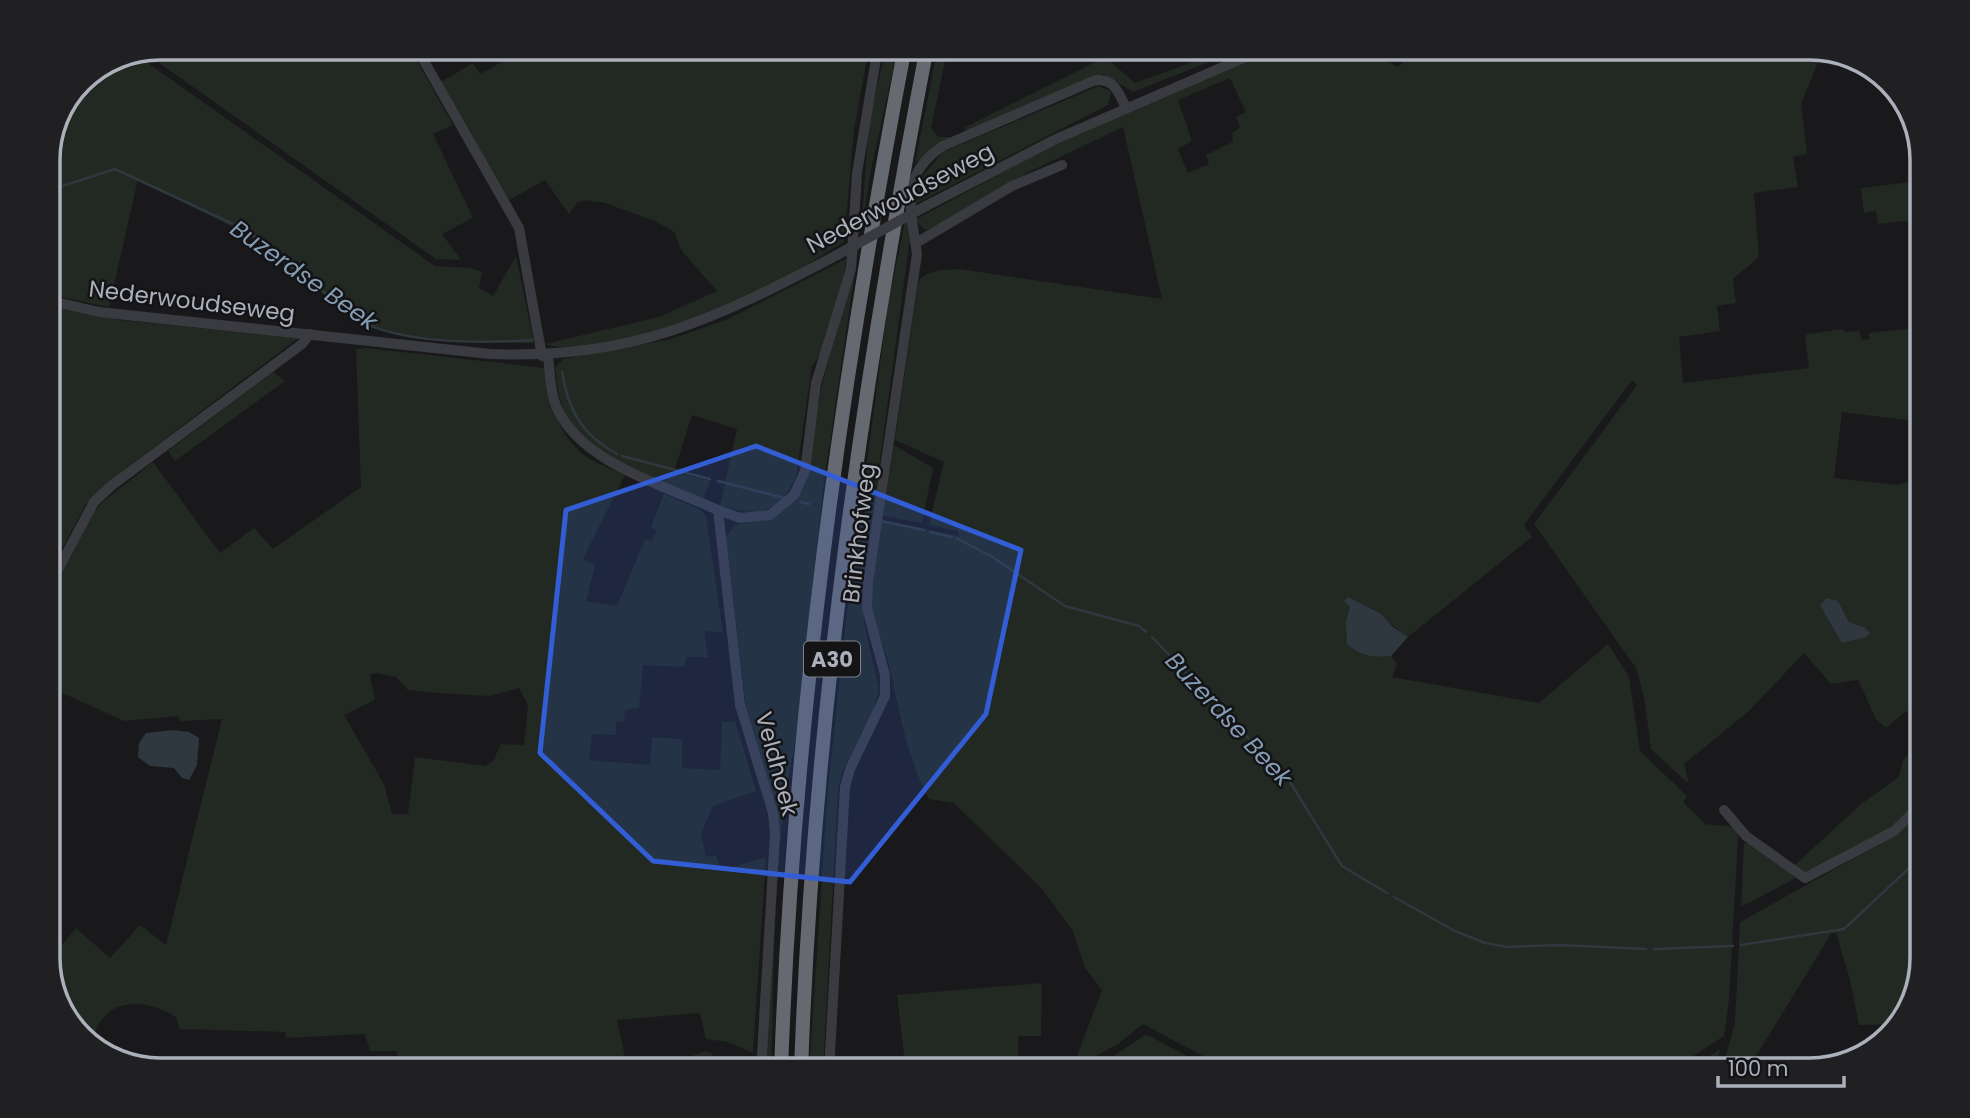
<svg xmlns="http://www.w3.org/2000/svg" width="1970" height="1118" font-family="Poppins,sans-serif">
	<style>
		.green { fill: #212922; fill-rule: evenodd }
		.water { fill: #2f383f }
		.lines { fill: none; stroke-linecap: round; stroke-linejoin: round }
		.stream { stroke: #2f383f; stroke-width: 2.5 }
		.minor { stroke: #3a3b40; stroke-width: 10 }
		.highway { stroke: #676971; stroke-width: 14 }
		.minor-bridge { stroke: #3a3b40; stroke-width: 10 }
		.marked { fill: #325dd4; fill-opacity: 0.2; stroke: #325dd4; stroke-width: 5; stroke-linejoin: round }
		.labels { text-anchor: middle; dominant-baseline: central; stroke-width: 5; stroke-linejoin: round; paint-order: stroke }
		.shield { fill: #141416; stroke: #7e818a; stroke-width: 2 }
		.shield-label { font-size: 21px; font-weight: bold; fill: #acb0bb }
		.street-label { font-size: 23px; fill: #acb0bb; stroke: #141416 }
		.water-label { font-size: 24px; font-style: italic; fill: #859db4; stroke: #141416 }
		.rim { fill: none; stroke: #acb0bb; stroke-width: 3.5 }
	</style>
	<rect width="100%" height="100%" fill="#19191b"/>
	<!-- green -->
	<g class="green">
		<polygon points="159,47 409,47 453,125 433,134 473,218 442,234 461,260 436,259 145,53"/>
		<path d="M529,47H869L854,130L844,242C811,261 778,286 742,302C702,320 586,359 545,344L659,317L717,291L682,251L674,232L655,221L605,203L586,200L578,202L569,214L545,180L506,202L439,83L473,63L480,74Z"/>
		<polygon points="886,47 898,47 871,170 861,233 869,123"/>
		<polygon points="938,47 948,47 931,128 938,137 951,137 915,163"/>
		<path d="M1273,47H1360L1398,67L1412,55L1408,47H1811L1823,50L1801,104L1807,154L1793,157L1798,187L1754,193L1759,257L1733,279L1736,303L1717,306L1720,331L1679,337L1683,383L1809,368L1805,336L1808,334L1843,329L1844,332L1859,331L1862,340L1869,339V333L1923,327V468H1920L1922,422L1842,412L1834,478L1897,485L1923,478V728L1906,711L1886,728L1876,719L1858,680L1831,684L1804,653L1749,711L1684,764L1689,784L1651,749L1644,697L1636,668L1534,524L1637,385L1632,380L1524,525L1532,537L1408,637C1389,625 1375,603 1350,607L1346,621L1383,656H1391L1397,664L1392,677L1539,703L1608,644L1629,677L1640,751L1687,796L1683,802L1705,824L1735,827L1738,837L1729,1000L1724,1036L1670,1071H1231L1143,1024L1118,1044L1072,1069L1102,990L1085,968L1073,931L1042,889L954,803L929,799C907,758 899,710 889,664C884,645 874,627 872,607C871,578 878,549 882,521L959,536L958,531L929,525L944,462L895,440L918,283C925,269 945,270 959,269L1162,299L1123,127L1029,172L936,228L925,230L915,220L1064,139ZM1230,78L1246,112L1236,117L1240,127L1232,133L1233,142L1206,155L1209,164L1188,173L1178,149L1192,141L1178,100ZM1838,601L1849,622L1864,627L1865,637L1846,641Z"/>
		<path d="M138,56L435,266L471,268L482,272L479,288L493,296L516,256L534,343C485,342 401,344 359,322L248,235L138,179L109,307L47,294V152L80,80Z"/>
		<polygon points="1105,57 1135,83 1207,57 1209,62 1133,92 1103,74 969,132 964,128"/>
		<polygon points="1099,86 1111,92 1108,105 915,204 920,179 943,152"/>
		<polygon points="1918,181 1923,206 1913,220 1878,224 1876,211 1864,213 1861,188"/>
		<polygon points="907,212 910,238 863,586 864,623 879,689 874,708 842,772 838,790 823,1071 809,1071 828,788 847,612 888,304"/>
		<path d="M860,238L824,482L795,745C772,850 775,963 771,1071H764L779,825L748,725L726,537L735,525L762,520L779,513L807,472L822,384L851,280L855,241Z"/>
		<path d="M846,259C845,288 832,345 812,366L796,477C779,514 755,518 720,505L737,429L692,415L674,472L710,481L703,499C658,480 589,464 566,416C559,401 557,384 555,368L563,359L671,339L728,319Z"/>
		<polygon points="47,304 121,320 298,338 124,470 86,504 47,577"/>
		<path d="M366,348L545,368C549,400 558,435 585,456C596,464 613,469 625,475L583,559L595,565L586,601L617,606L645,539L651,541L657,530L651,527L664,494L701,510L706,516L723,633L704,631L708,657H686L684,667L643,665L639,708L625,710L624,721L616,722V735L592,734L589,760L650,765L652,737L682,739V768L720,770L722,722L735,721L756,791L713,806L701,834L706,857L716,855L721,871L766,857L753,1053L728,1042L706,1039L700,1013L617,1020L628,1071H436L431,1067L421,1071H397V1051H370L365,1034L286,1038L285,1032L180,1029L176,1017C147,999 109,996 95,1032L105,1056C73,1030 47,999 47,955L52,957L76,928L110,958L140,925L166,945L222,719L181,721L178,716L124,721L47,686V603L75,541L91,515L104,501L153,462L220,553L254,528L273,549L361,487L356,349ZM376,673L396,677L408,690L437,693L489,696L519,688L528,705L524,745L501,744L493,761L485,766L415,757L408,814H392L384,784L344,715L375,700L370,675Z"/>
		<polygon points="273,372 285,381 175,461 168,451"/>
		<polygon points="894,445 933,468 922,523 883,516"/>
		<path d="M1923,740C1923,757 1926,777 1923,794C1918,821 1828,861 1804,874L1794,866L1861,804L1899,777L1903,760Z"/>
		<path d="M1922,809L1923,938L1919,940C1925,965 1917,1005 1898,1024L1859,1025L1850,980L1836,933L1831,934L1747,1071H1722L1735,1022L1740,922L1896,835Z"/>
		<polygon points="1744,843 1749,843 1796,878 1741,907"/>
		<polygon points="1042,983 1041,1036 1018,1036 1018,1056 1012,1071 906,1071 897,995"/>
		<polygon points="1145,1035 1150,1036 1214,1071 1091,1071"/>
		<polygon points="1720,1049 1715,1071 1687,1071"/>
		<polygon points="706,1051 712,1054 714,1063 727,1060 746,1065 746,1071 650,1071"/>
	</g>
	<!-- water -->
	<g class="water">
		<path d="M1348,597L1381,614L1393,627L1408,637L1391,656C1371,657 1363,657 1347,644L1346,621L1350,607L1344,601Z"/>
		<polygon points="1827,598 1838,601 1849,622 1864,627 1870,633 1866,637 1842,643 1820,605"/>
		<polygon points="173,730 189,732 199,738 197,765 189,780 182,778 174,768 150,766 138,757 139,743 146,733"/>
	</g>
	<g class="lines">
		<!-- stream -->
		<g class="stream">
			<path d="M47,191L115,169L246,230L360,321C404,344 483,343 532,340"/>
			<path d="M562,372C568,410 582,435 617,454"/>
			<polyline points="622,456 710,479"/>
			<polyline points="718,481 784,498"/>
			<polyline points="800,502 809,504"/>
			<polyline points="881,521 924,530"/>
			<polyline points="930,532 952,537"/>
			<polyline points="956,538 991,556 1065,606 1139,626 1146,632"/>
			<polyline points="1152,637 1290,782 1342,866 1387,893"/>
			<polyline points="1394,897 1455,931 1485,943 1508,947 1559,945 1646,949"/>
			<polyline points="1741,945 1844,929 1923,855"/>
			<polyline points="1654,949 1733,946"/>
		</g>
		<!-- minor -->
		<g class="minor">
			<polyline points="416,47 519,228 542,356"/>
			<polyline points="926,206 1056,139 1269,47"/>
			<polyline points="916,243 1012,186 1062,165"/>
			<path d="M47,300L99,312L490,354C634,359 714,320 837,255"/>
			<path d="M548,355C550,373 550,392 557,408C581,463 666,486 718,510L740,705L773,813L775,834L761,1071"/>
			<polyline points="718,510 740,518 770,515 794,495 805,471 816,383 851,269 857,173 878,47"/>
			<polyline points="47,590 94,502 111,486 302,344 310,334"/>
			<polyline points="1724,810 1746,836 1805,878 1894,831 1923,803"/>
			<path d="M829,1071L845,787L850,769L885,696V675L867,608L868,582L917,254C911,211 899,174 943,146L1093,81C1113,76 1119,93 1126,108"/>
		</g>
		<!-- highway -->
		<g class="highway">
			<path d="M781,1071C793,726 840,385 905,47"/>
			<path d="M801,1071C813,726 862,385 927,47"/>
		</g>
		<!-- minor-bridge -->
		<polyline class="minor-bridge" points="837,255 926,206"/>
	</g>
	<!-- marked area -->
	<path class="marked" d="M756,446L1021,550L986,714L850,882L653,861L540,753L566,510Z"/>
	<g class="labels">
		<!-- shield labels -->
		<rect class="shield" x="804" y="641.5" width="56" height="35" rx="5"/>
		<g class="shield-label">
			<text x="832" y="659">A30</text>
		</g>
		<!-- street labels -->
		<g class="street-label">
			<text transform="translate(900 198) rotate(-28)">Nederwoudseweg</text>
			<text transform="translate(192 301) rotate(7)">Nederwoudseweg</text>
			<text transform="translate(859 533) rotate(-83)">Brinkhofweg</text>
			<text transform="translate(777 764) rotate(75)">Veldhoek</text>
		</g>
		<!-- water labels -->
		<g class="water-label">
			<text transform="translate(304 275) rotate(35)">Buzerdse Beek</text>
			<text transform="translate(1229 719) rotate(47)">Buzerdse Beek</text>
		</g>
	</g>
	<!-- crop -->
	<path d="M0 0H1970V1118H0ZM160 60H1810A100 100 0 0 1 1910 160V958A100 100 0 0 1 1810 1058H160A100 100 0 0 1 60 958V160A100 100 0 0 1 160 60Z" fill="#202023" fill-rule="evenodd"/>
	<path class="rim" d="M160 60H1810A100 100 0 0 1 1910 160V958A100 100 0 0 1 1810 1058H160A100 100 0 0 1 60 958V160A100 100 0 0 1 160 60Z"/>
	<!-- scale -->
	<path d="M1718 1076v10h126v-10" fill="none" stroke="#acb0bb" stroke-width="3.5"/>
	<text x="1728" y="1076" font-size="21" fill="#acb0bb" stroke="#141416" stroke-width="5" paint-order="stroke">100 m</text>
</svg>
